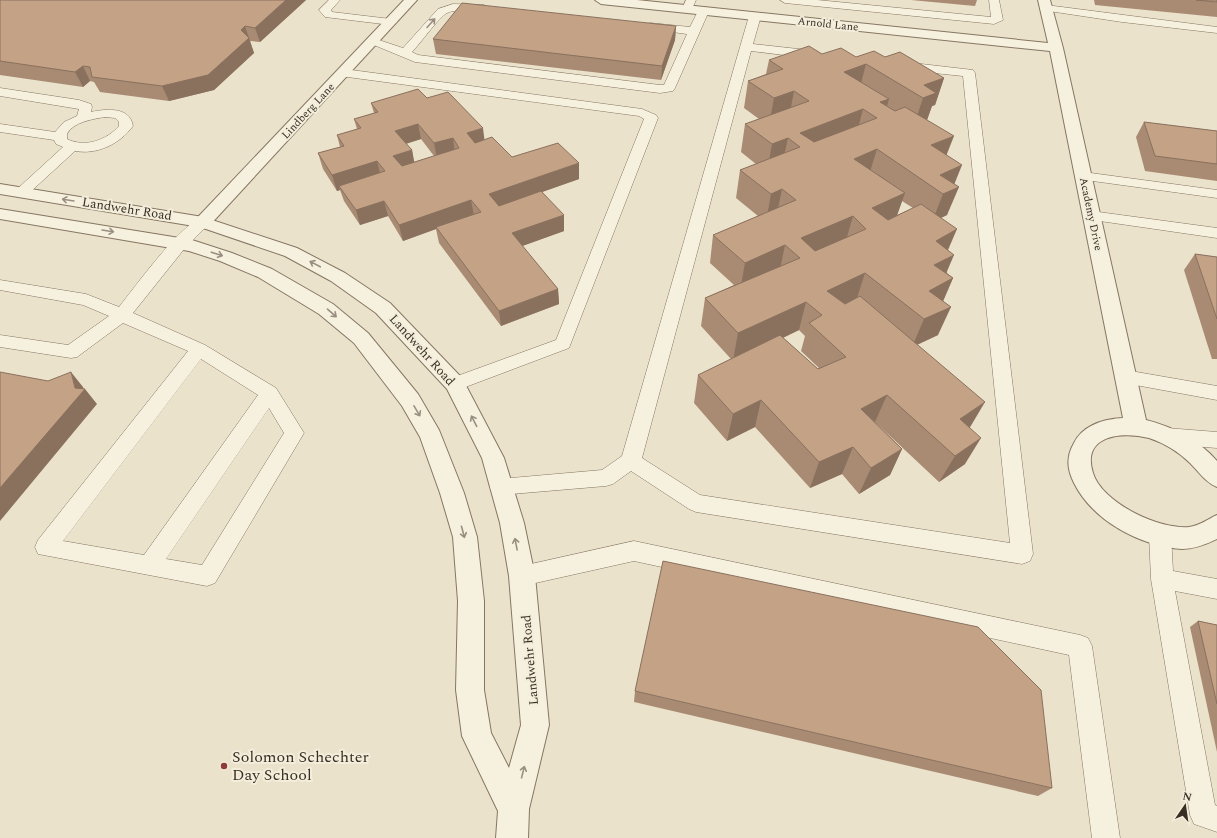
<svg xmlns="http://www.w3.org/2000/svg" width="1217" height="838" font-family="Spectral,serif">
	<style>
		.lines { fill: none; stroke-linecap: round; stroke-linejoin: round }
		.service-casing { stroke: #867661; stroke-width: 1 }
		.minor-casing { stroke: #867661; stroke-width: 2 }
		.tertiary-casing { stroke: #867661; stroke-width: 2 }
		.service { fill: #f6f0df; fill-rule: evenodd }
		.minor { fill: #f6f0df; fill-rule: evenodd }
		.tertiary { fill: #f6f0df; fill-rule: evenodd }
		.wall { fill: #a98b73; fill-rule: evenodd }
		.shaded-wall { fill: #89715e }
		.building { fill: #c4a286; stroke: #89715e; fill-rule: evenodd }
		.oneway { stroke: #988f81 }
		.poi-dot { fill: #8f3a38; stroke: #f3eddb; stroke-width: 1.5 }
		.labels { text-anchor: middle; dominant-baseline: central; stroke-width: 4; stroke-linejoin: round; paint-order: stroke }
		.far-street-label { font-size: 11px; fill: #392e23; stroke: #f3eddb }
		.street-label { font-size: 13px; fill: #392e23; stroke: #f3eddb }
		.near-poi-label { font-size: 16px; fill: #392e23; stroke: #f3eddb; text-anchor: start }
	</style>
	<rect width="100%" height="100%" fill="#ebe2cc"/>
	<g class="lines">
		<!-- service casing -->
		<g class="service-casing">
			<g id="service">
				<polygon points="329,0 340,0 331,10 332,12 391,19 397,22 391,25 325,17 319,10"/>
				<polygon points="686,0 696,0 691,11 687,12 682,9"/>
				<polygon points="780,0 817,0 991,17 989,0 999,0 1003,20 994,24 785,3"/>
				<path d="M453,4L484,5L489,8C483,16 458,7 447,13C439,17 420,44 412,52L418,55L660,85H664L687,34L650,29L644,26L650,23L690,27L699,9H707L709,11L675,88L673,91L660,93L415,62L369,43L367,41L373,38L403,48L438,9Z"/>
				<polygon points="1046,5 1217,27 1217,33 1122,22 1042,10 1041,8"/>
				<polygon points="755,13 761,16 753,44 816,51 822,55 816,59 751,51 642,458 700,495 1010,543 963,76 904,70 898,66 904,62 973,70 975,73 1033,554 1030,561 1022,564 696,512 689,509 631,471 613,484 606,486 500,495 493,493 490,487 493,481 500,479 602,470 622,456 740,47 749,16"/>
				<polygon points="344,69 642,109 656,115 658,118 569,348 455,391 449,389 446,384 449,379 556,340 644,119 639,116 340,76 338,73"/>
				<path d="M0,88L79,100L91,104L92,107L91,112C105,109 130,106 133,126C120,144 97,155 75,151L26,196H16L14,193L16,190L63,147L56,144L54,140L0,132V124L55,132L64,122L77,116L79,109L0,96ZM105,117L115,118L119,122V126C107,140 85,148 67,139V134C73,122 93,119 105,117Z"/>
				<polygon points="1083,172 1217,190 1217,198 1078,179 1076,176 1078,173"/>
				<polygon points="1091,211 1217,228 1217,238 1086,219 1083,216 1086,213"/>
				<path d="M203,217L208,219L211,222L185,248L133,313L205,345L276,388L304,433L215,583L207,586L38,554L35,547L38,540L188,351L123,323L77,357L71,358L0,347V335L68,345L109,316L83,305L0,290V280L86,294L119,307C135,287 181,223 203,217ZM201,359L258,395L144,555L63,541ZM269,408L284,433L202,565L166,559Z"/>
				<polygon points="1125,370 1217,386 1217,400 1119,382 1116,377 1119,372"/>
				<polygon points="1166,428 1217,432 1217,448 1166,444 1159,441 1156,436 1159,431"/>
				<polygon points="1160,526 1168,528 1171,535 1173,571 1217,579 1217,599 1175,591 1215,805 1217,806 1217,832 1194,824 1190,815 1151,579 1149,535 1152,528"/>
				<polygon points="634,541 1080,635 1088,638 1092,646 1120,838 1092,838 1069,655 634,561 522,586 514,583 511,576 514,569 522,566"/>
			</g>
		</g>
		<!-- minor casing -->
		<g class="minor-casing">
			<g id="minor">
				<polygon points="404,0 417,0 209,226 203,227 197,226 194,222 197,218"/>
				<path d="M595,0H637L1048,43L1038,0H1050L1063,48L1146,420C1173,427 1198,439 1217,461V487C1205,482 1199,472 1190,463C1179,452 1164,443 1149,438C1122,431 1081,435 1093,473C1102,503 1160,530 1189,527C1199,526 1208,519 1217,515V539C1207,544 1194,549 1182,549C1140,546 1093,521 1074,483C1067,469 1066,457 1074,443C1083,425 1104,419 1123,418L1050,51L601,4Z"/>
			</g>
		</g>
		<!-- tertiary casing -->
		<g class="tertiary-casing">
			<polygon id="tertiary" points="0,184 203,217 297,248 345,273 390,303 462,378 504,458 524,523 535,576 549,725 529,809 528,838 496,838 498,811 462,736 456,690 458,601 453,537 440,493 420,437 402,406 354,343 319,314 258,277 220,261 189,251 0,219 0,209 192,240 232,253 272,269 333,304 368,333 418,394 439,430 464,493 477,537 484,601 484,690 491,733 509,768 521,725 509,576 500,523 482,458 447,389 376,313 331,281 285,256 200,227 0,194"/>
		</g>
		<!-- service -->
		<use href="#service" class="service"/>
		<!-- minor -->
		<use href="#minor" class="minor"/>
		<!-- tertiary -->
		<use href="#tertiary" class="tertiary"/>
	</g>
	<!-- wall -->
	<g class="wall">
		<polygon points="0,0 306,0 260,42 250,41 254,53 214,90 169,101 100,92 94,82 90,81 83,87 0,75"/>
		<polygon points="911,0 977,0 975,6"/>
		<polygon points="1094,0 1217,0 1217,17 1095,5"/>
		<polygon points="676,26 675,40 661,80 436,54 433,39"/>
		<path d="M822,54L856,57H885L944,78L935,105L932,106L927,120L947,155L954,184L947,215L941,218L948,250L947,273L953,278L943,301L938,335L917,345L970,428L965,464L939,482L875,422L902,449L890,475L859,494L842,474L810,488L755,427L727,441L694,403L698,375L731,359L701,326L705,298L734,285L710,263L713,235L758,216L736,198L740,170L756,164L741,152L745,124L759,119L744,108L748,81L766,74L769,60ZM902,201L913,208L897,215ZM799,330L805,336L801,351L819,368L818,369L783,338Z"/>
		<path d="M427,98L484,140L512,157L579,179L542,192L564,231L522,246L558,289L559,304L501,326L439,243L436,229L403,241L388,216L360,225L344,201L340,190L337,191L323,169L318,153L340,147L337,135L357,129L354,119L374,113L371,103ZM421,139L434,156L414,162L412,150L406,144Z"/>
		<polygon points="1144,122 1217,131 1217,181 1145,171 1136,137"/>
		<polygon points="1195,254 1217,257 1217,359 1212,359 1184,270"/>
		<polygon points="1198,621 1217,625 1217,752 1190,627"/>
		<polygon points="635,691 1052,788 1038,796 634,702"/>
	</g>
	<!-- shaded-wall -->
	<g class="shaded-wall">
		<polygon points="286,0 306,0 260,42 255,28"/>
		<polygon points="245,26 254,53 214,90 169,101 162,86 241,30"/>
		<polygon points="676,26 675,40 661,80 662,66"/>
		<polygon points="866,64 859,91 844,72"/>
		<polygon points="83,66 90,81 83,87 75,72"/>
		<polygon points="944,78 935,105 932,106 927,120 914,125 923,98 924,85"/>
		<polygon points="794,91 789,118 769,126 774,98"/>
		<polygon points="889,99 881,127 880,102"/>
		<polygon points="863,109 856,136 800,147 800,133"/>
		<polygon points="418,124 421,139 398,146 395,131"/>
		<polygon points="483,128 485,144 469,148 467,133"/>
		<polygon points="954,136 943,164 931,145"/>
		<polygon points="453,138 455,153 437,159 434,143"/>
		<polygon points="788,138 782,166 767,172 772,144"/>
		<polygon points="877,149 868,178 854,159"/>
		<polygon points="412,150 415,166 397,171 393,156"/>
		<polygon points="377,161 381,177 339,186 340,190 337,191 332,175"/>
		<polygon points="579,163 579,179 491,210 489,194"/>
		<polygon points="962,165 952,190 959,187 947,215 932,222 943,194 940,175"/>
		<polygon points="782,189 776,218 766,222 771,194"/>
		<polygon points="905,193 895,221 864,235 872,208"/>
		<polygon points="471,200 474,216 436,227 436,229 403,241 399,225"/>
		<polygon points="384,201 388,216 360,225 356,210"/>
		<polygon points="564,215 564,231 514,249 512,233"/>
		<polygon points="853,216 845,244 800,258 801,238"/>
		<polygon points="957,229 945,257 936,241"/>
		<polygon points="785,245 779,274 740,291 745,263"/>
		<polygon points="954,255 942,283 934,265"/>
		<polygon points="865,273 856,301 821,318 827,291"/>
		<polygon points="953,278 941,306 929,291"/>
		<polygon points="558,289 559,304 501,326 499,311"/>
		<polygon points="806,302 799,330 733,361 738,333"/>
		<polygon points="951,307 938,335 912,347 924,319"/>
		<polygon points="71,372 83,387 84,390 85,389 97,404 0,521 0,488 75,388"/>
		<polygon points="887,395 875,422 861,409"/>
		<polygon points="761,400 755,427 727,441 733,414"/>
		<polygon points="985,402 969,429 960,419"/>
		<polygon points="981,438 965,464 939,482 955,456"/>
		<polygon points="853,447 842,474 810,488 819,462"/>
		<polygon points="902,449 890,475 859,494 871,468"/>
	</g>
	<!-- building -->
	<g class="building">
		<polygon points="0,0 286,0 255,28 245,26 241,30 249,38 208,75 162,86 92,77 90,67 83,66 75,72 0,61"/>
		<polygon points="1196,0 1217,0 1217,2"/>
		<polygon points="462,3 676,26 662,66 433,39"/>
		<path d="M809,46L822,54L841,48L856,57L874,51L885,57L900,52L944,78L924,85L936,93L923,98L866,64L844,72L889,99L880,102L895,111L905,107L954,136L931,145L962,165L940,175L959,187L943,194L877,149L854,159L905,193L872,208L888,220L921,204L957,229L936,241L954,255L934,265L953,278L929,291L951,307L924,319L865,273L827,291L845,304L860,296L985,402L960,419L981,438L955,456L887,395L861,409L902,449L871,468L853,447L819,462L761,400L733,414L698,375L780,335L818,369L846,357L809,323L822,315L806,302L738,333L705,298L800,258L785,245L745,263L713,235L796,200L782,189L771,194L740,170L800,147L788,138L772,144L745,124L809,101L794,91L774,98L748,81L783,69L769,60ZM863,109L877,118L814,142L800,133ZM853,216L866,229L815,251L801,238Z"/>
		<path d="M418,89L427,98L448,92L483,128L467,133L475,143L492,137L512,157L558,143L579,163L489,194L499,206L541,191L564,215L512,233L558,289L499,311L436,227L481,212L471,200L399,225L384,201L356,210L339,186L385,171L377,161L332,175L318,153L344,146L337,135L361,128L354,119L378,112L371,103ZM418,124L434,143L453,138L459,148L402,166L393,156L412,150L395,131Z"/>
		<polygon points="1144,122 1217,131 1217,164 1155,156"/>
		<polygon points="1195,254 1217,257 1217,319"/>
		<polygon points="0,372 48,381 71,372 75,388 85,389 0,488"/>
		<polygon points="663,561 978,627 1041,690 1052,788 635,691"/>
		<polygon points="1198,621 1217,625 1217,704"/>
	</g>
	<!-- one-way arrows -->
	<defs><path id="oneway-shaft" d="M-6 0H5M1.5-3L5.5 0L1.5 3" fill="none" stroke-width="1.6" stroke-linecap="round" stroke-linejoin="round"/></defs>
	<g class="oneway">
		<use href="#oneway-shaft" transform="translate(431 23) rotate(-48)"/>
		<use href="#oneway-shaft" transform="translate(68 200) rotate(-171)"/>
		<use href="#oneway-shaft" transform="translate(108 231) rotate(9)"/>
		<use href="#oneway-shaft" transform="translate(217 254) rotate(18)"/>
		<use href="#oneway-shaft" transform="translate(315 264) rotate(-152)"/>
		<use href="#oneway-shaft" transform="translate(332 313) rotate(41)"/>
		<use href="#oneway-shaft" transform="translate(417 411) rotate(60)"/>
		<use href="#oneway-shaft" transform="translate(474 421) rotate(-117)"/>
		<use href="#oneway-shaft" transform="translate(463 532) rotate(75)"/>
		<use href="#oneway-shaft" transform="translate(516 544) rotate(-101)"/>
		<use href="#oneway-shaft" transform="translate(523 772) rotate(-76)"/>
	</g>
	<!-- markers -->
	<circle class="poi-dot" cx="224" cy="766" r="4"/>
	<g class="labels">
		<!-- far-street labels -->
		<g class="far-street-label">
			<text transform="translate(828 24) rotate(6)">Arnold Lane</text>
			<text transform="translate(308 111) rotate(-47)">Lindberg Lane</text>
			<text transform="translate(1091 214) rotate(78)">Academy Drive</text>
		</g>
		<!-- street labels -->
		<g class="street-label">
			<text transform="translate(127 209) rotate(9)">Landwehr Road</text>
			<text transform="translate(422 350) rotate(48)">Landwehr Road</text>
			<text transform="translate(530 660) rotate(-95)">Landwehr Road</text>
		</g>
		<!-- near-poi labels -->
		<g class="near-poi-label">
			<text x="232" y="757">Solomon Schechter<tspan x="232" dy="18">Day School</tspan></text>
		</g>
	</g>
	<!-- north arrow -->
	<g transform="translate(1185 806) rotate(13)" stroke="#f3eddb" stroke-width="3" paint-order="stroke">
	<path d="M0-3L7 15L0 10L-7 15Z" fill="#392e23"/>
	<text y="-6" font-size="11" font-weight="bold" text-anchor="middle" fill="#392e23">N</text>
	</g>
</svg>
